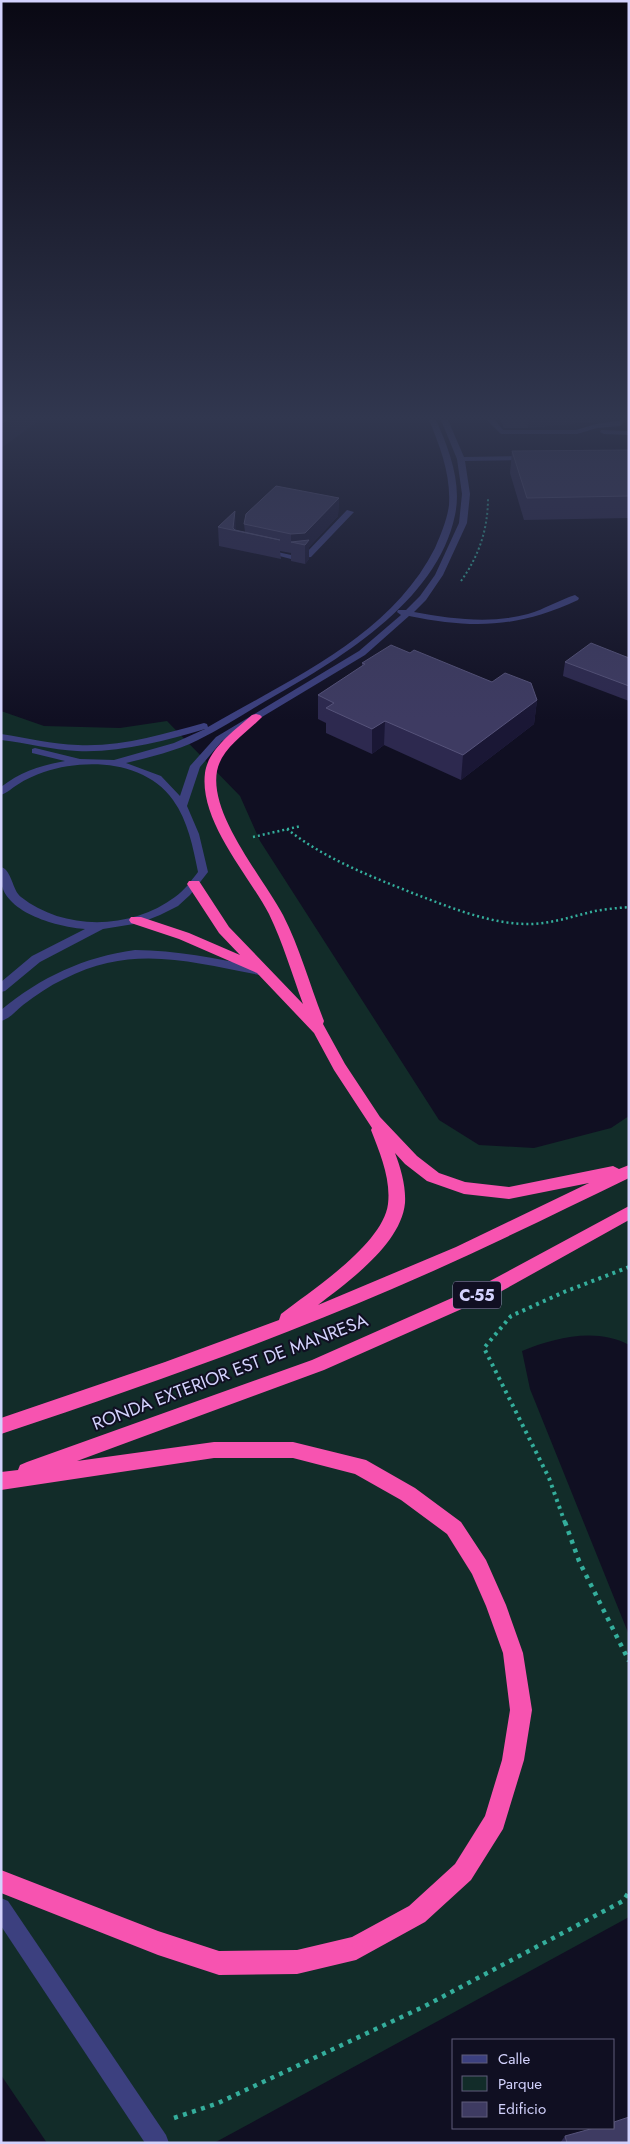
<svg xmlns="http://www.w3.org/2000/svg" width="630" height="2144" font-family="Jost,sans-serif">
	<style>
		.green { fill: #122c29 }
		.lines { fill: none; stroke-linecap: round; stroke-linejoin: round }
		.path-far3 { stroke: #34ae9c; stroke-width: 2; stroke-dasharray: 2 2.5; stroke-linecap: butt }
		.path-far2 { stroke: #34ae9c; stroke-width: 2.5; stroke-dasharray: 2 3; stroke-linecap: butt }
		.path-far1 { stroke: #34ae9c; stroke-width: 4; stroke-dasharray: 3 4.5; stroke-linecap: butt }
		.path { stroke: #34ae9c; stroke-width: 4.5; stroke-dasharray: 4 5.5; stroke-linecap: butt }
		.minor { fill: #3c407f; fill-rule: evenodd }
		.highway { fill: #f753b0; fill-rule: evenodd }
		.wall { fill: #2d294f }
		.shaded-wall { fill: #1a1735 }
		.building { fill: #3e3b62; stroke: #56537a }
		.labels { text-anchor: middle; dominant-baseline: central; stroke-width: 4; stroke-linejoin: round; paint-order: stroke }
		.shield { fill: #100f22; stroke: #9898bb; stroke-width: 1 }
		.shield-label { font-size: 16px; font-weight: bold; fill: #d3d2fd }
		.street-label { font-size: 18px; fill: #d3d2fd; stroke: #100f22 }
	</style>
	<rect width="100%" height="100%" fill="#100f22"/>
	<!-- green -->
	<path class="green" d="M1,711L44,726L120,728L167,721L240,796L260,841L439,1120L479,1145L534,1148L611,1128L629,1116V1345C596,1327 554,1338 522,1351L530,1389L629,1635V1917L214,2143H47L1,2075Z"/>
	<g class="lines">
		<!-- path-far3 -->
		<path class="path-far3" d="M461,581C479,556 488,529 488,498"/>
		<!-- path-far2 -->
		<g class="path-far2">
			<path d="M287,829C325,859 370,876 415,894C452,908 492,925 532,924C554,923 574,916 595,911C606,909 618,908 629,907"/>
			<polyline points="253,837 301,826"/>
		</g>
		<!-- path-far1 -->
		<polyline class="path-far1" points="565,1523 549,1478 484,1348 511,1316 564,1292 629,1267"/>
		<!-- path -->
		<g class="path">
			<polyline points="565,1522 579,1561 629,1661"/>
			<polyline points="174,2118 216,2104 425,2006 623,1901 629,1892"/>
		</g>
		<!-- minor -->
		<g class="minor">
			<path d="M429,420H436C449,449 462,483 455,515C437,603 335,662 264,702C242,715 221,729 198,740C176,751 150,757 126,763L161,776L180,796L190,766L216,737L359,651L401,615L397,612L398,610H406L420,596L435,575L459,523L462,494L457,459L441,420H448L464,457L529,456L533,458L529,460L465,461L470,494L467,523L443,575L426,600L414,612C452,619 491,624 528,614C545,609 559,600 575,595L579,598L578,600C517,628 474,629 409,616L365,655L222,741L200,767L187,806L199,834L208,872L190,895L178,906L160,915L140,923L103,929L40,962L5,991L1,992V982L32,956L85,929C59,927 6,914 1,882C1,877 1,872 1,867C12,870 12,890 21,897C64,931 131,930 175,897C184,891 191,881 198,872C193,847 188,821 173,800C145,761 87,758 44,772C35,775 26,779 17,785C12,788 7,793 1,795V787C20,772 42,765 65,761L32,753V749L35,748L80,759L114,760L174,743L205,729C164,741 120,753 77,751C52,750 27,743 1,740V734C27,738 52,744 78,745C122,747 163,734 204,723L207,724L208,727C290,679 390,637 435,548C441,534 447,520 449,505C451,475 440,446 429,420Z"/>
			<polygon points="487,420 495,420 503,430 576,430 596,424 624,420 621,426 597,428 577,434 501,434"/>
			<polygon points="601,430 629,431 629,435 604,434 600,432"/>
			<polygon points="347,510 354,512 311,557 291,559 260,551 264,549 291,555 306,553"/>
			<path d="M135,950C179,950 222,960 265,968L271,972L265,976C192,963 135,943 64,979C49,986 36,995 23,1005C16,1011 9,1019 1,1021V1010C41,977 84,957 135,950Z"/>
			<polygon points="1,1898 8,1901 166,2135 169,2143 145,2143 1,1926"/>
		</g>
		<!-- highway -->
		<g class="highway">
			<path d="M256,714L260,715L262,717L260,719C245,734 221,749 217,771C209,815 263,877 283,915C300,948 310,986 324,1021L323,1024L345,1064L380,1117L417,1156L439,1173L465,1182L509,1187L613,1166L619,1169L629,1165V1178C550,1216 472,1255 392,1289C264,1344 133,1390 1,1434V1418L165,1362L279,1320L281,1314C312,1290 383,1244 388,1204C391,1179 380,1153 371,1130L372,1128L334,1070L314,1033L257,973L179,939L131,923L129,920L131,917H141L189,933L240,955L219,933L187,884L189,881H199L229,927L303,1004C292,974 283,943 269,914C248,874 199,821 205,773C208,749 235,730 252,715ZM395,1153L405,1164L427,1181L464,1194L509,1199L589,1183L456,1247L318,1305C349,1281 401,1244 405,1203C406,1186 401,1169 395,1153Z"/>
			<polygon points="629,1206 629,1220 500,1292 324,1370 77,1461 214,1442 293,1442 366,1460 415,1488 461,1522 486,1560 506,1605 523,1653 532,1710 524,1760 503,1829 471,1880 425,1922 356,1960 297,1974 219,1975 158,1955 1,1893 1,1870 158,1931 219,1951 297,1950 352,1937 409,1906 455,1864 485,1816 502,1760 510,1710 503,1653 486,1606 472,1574 447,1534 401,1500 355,1474 293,1458 214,1458 1,1490 1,1472 18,1470 20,1465 27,1462 312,1360 488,1282"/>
		</g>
	</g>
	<!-- wall -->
	<g class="wall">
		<polygon points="500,420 606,420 528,428 504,428"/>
		<polygon points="629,450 629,518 524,520 510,473 512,451"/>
		<polygon points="339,498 338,516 309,547 309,559 305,564 291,561 291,553 280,551 281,559 219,546 218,527 245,532 244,524"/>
		<polygon points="410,653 492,682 537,700 534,724 461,780 384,745 372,754 326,733 326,723 318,719 318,695 362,666 362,663"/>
		<polygon points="629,658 629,701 563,676 565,662"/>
		<polygon points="565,2136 629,2143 560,2143"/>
	</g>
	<!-- shaded-wall -->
	<g class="shaded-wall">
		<polygon points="7,420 40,420 1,448 1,424"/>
		<polygon points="529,420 606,420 528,428"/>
		<polygon points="339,498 338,516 309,547 309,559 305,564 305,545 291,542 291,553 291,534"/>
		<polygon points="235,511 236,530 236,531 233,530"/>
		<polygon points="537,700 534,724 461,780 463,755"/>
		<polygon points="385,721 384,745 372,754 372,729"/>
	</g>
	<!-- building -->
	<g class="building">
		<polygon points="1,420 7,420 1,424"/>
		<polygon points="629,450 629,496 527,498 512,451"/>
		<polygon points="276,486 339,498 305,533 291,534 244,524 246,514"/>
		<polygon points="235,511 233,528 235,530 280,540 218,527"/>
		<polygon points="309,540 305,545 291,542"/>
		<polygon points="591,643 629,658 629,686 565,662"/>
		<polygon points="391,645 410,653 414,650 492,682 505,673 531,683 537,700 463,755 385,721 372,729 326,708 334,703 318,695 365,664 362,663"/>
		<polygon points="629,2117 629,2143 567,2143 565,2136 594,2128 614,2128 614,2122"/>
	</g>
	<!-- sky -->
	<linearGradient id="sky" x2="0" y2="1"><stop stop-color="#090813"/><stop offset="0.58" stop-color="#31374f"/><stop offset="1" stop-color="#31374f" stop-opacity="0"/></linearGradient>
	<rect width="630" height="720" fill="url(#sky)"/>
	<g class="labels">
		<!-- shield labels -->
		<rect class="shield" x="453" y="1281.5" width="48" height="27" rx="4"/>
		<g class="shield-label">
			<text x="477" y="1295">C-55</text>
		</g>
		<!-- street labels -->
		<g class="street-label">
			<text transform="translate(230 1372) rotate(-21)">RONDA EXTERIOR EST DE MANRESA</text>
		</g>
	</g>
	<!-- border -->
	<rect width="630" height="2144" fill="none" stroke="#d3d2fd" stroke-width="5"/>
	<!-- legend -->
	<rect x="452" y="2039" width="162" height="90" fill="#100f22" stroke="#5e5d7a"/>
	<rect x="462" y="2055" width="25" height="8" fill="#3c407f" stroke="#5e5d7a"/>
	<text x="498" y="2064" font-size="15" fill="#d3d2fd">Calle</text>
	<rect x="462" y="2076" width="25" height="15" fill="#122c29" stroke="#5e5d7a"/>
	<text x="498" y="2089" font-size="15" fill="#d3d2fd">Parque</text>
	<rect x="462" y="2102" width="25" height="15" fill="#3e3b62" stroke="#5e5d7a"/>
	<text x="498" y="2114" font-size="15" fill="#d3d2fd">Edificio</text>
</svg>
